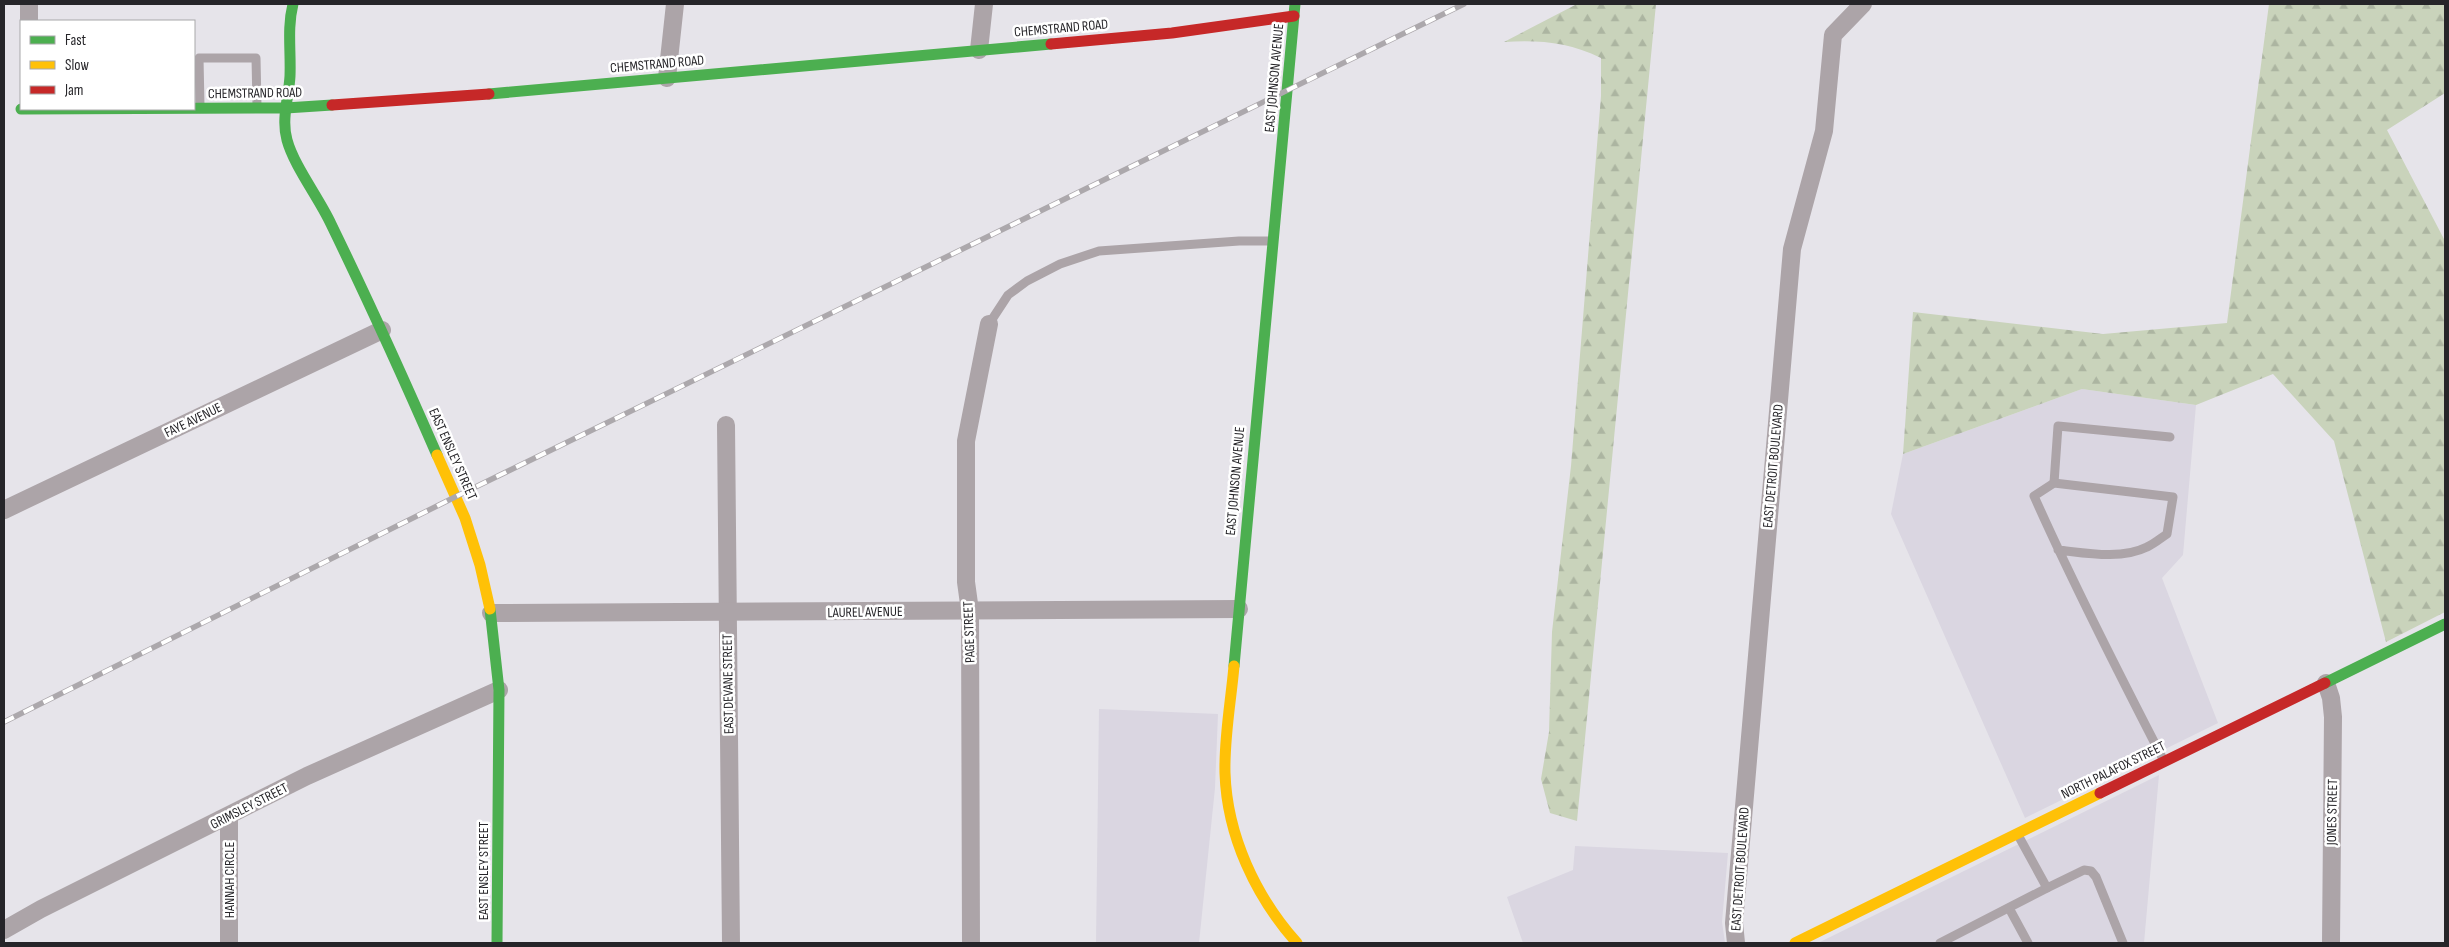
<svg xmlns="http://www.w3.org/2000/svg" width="2449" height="947" font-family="'Sofia Sans Condensed',sans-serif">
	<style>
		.built { fill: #dad6e1 }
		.forest { fill: url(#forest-firs) }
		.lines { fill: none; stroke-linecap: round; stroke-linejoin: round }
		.lane { stroke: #aca4a8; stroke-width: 9 }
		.street { stroke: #aca4a8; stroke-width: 18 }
		.fast { stroke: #4caf50; stroke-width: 11 }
		.slow { stroke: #ffc107; stroke-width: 11 }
		.jam { stroke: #c62828; stroke-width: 11 }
		.rail-casing { stroke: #aca8ac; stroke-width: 5.5 }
		.rail { stroke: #fff; stroke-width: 4; stroke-dasharray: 11; stroke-linecap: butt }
		.labels { text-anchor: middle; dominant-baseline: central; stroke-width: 5; stroke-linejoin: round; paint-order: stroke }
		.street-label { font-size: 14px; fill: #262529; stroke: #fff }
	</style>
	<defs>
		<pattern id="forest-firs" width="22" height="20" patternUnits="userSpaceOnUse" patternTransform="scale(1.25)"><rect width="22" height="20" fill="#c9d3bb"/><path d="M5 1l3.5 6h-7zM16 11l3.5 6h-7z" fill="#acb5a1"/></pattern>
	</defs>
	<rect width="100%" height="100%" fill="#e6e4ea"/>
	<!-- built -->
	<g class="built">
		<polygon points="2082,389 2196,405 2183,555 2162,578 2218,723 2025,818 1891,514 1903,454"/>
		<polygon points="1099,709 1218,714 1215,788 1199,943 1096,943"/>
		<polygon points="2159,775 2144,943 1818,943"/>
		<polygon points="1575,846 1728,853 1722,922 1725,943 1523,943 1507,897 1573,870"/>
	</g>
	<!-- forest -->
	<g class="forest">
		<path d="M1577,4H1656L1577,821L1550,813L1541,779L1549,732L1552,632L1571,466L1601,96V58C1568,42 1540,40 1504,42Z"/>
		<polygon points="2269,4 2445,4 2445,93 2387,130 2445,241 2445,612 2386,642 2334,441 2273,374 2196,405 2082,389 1903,454 1913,312 2103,334 2227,323"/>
	</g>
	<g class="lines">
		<!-- lane -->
		<g class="lane">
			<polyline points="200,106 199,58 256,58 257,106"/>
			<polyline points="989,324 1008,295 1027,281 1060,264 1099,251 1239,241 1272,241"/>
			<polyline points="2054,483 2058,426 2170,437"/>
			<path d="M2058,550C2086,553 2121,560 2147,547C2154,544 2161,538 2167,534L2173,497L2054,483L2034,496C2074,586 2119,674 2164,761"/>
			<polyline points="2047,888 2084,870 2091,871 2096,877 2123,943"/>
			<polyline points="2009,908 2028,943"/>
			<polyline points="1940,943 2047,888 2018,835"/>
		</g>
		<!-- street -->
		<g class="street">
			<polyline points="29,21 29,4"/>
			<polyline points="979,50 984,4"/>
			<polyline points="667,78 675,4"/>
			<polyline points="726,425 731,943"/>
			<polyline points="4,510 382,330"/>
			<polyline points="491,613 1239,609"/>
			<polyline points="2326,683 2331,698 2333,717 2331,943"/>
			<polyline points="229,816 229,943"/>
			<polyline points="4,930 41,909 307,776 499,690"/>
			<polyline points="971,943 970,611 966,582 966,441 989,324"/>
			<polyline points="1736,943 1734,923 1792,249 1824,131 1833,35 1863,4"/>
		</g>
		<!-- fast -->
		<g class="fast">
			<path d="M293,4C287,28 291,51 290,76C289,96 281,119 287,140C294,166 319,198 331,224C368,300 403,377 437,455"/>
			<polyline points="489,94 1051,44"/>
			<polyline points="21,109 286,108 332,105"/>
			<polyline points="490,609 499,690 497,943"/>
			<polyline points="1234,666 1295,4"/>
			<polyline points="2325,683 2445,624"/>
		</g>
		<!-- slow -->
		<g class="slow">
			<polyline points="437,455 465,518 480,565 490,609"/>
			<path d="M1234,666C1231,701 1224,737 1225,773C1227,836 1256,897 1297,943"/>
			<polyline points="1795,943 2100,793"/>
		</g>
		<!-- jam -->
		<g class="jam">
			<polyline points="1051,44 1172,33 1294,16"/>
			<polyline points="332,105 489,94"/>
			<polyline points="2100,793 2325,683"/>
		</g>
		<!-- rail casing -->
		<g class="rail-casing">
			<polyline id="rail" points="4,722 455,497 1464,4"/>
		</g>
		<!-- rail -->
		<use href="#rail" class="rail"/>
	</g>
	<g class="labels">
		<!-- street labels -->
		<g class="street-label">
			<text transform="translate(1061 28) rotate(-5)">CHEMSTRAND ROAD</text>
			<text transform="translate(657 64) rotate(-5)">CHEMSTRAND ROAD</text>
			<text transform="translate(1274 78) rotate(-85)">EAST JOHNSON AVENUE</text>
			<text transform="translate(255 93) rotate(-1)">CHEMSTRAND ROAD</text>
			<text transform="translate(193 420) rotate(-26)">FAYE AVENUE</text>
			<text transform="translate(453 454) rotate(66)">EAST ENSLEY STREET</text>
			<text transform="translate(1773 466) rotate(-85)">EAST DETROIT BOULEVARD</text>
			<text transform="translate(1235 481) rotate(-85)">EAST JOHNSON AVENUE</text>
			<text transform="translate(865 612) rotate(-1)">LAUREL AVENUE</text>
			<text transform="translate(969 632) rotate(-92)">PAGE STREET</text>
			<text transform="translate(728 684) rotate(-91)">EAST DEVANE STREET</text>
			<text transform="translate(2113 770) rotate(-26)">NORTH PALAFOX STREET</text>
			<text transform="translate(249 806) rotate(-27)">GRIMSLEY STREET</text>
			<text transform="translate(2332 812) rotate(-89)">JONES STREET</text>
			<text transform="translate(1740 869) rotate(-86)">EAST DETROIT BOULEVARD</text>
			<text transform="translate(483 871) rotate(-90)">EAST ENSLEY STREET</text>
			<text transform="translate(229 880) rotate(-90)">HANNAH CIRCLE</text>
		</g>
	</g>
	<!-- border -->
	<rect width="2449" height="947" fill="none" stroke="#262529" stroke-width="10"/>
	<!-- legend -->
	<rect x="20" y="20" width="175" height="90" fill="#ffffff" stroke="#a8a8a9"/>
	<rect x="30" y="36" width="25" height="8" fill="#4caf50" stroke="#a8a8a9"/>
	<text x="65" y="45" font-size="15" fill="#262529">Fast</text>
	<rect x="30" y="61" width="25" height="8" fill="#ffc107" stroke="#a8a8a9"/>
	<text x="65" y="70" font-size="15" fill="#262529">Slow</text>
	<rect x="30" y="86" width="25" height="8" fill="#c62828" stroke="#a8a8a9"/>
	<text x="65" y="95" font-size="15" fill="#262529">Jam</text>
</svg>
